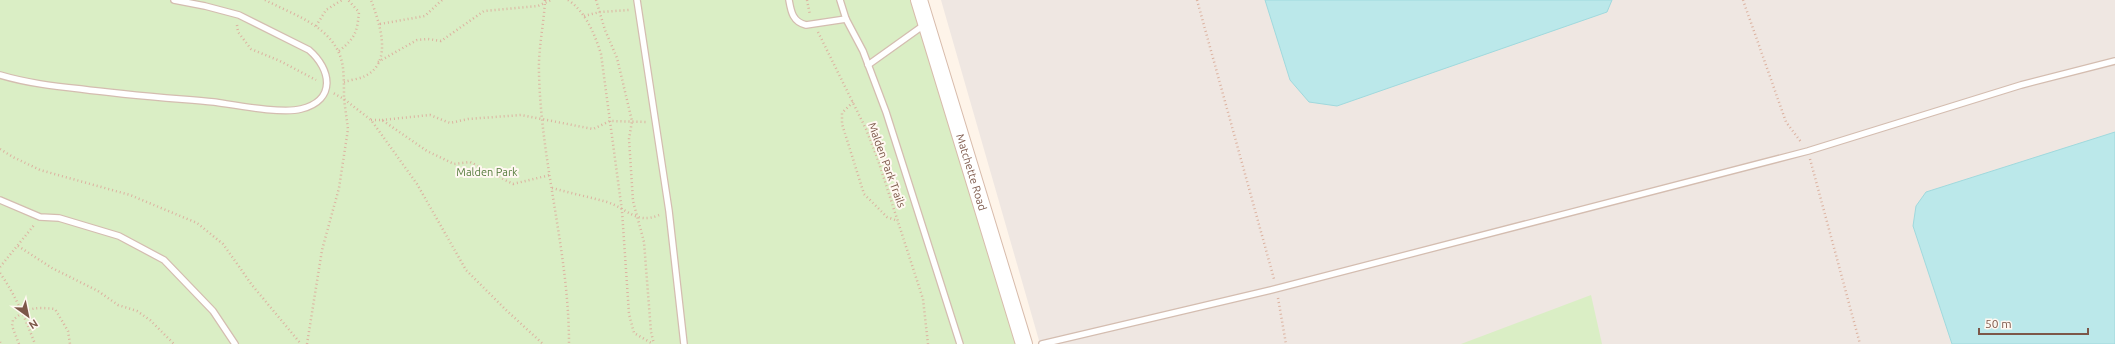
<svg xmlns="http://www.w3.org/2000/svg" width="2115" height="344" font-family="Ubuntu,sans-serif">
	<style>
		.industrial { fill: #efe7e2 }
		.green { fill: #daeec5 }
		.water { fill: #bbe8ea; stroke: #a0d9dd }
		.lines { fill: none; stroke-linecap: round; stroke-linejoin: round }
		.lane-casing { stroke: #d4bdb0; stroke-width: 8 }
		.secondary-casing { stroke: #d8bcac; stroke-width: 18 }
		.path { stroke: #dcb2a0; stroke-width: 2.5; stroke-dasharray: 1 3; stroke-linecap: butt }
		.lane { stroke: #fff; stroke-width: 5.5 }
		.secondary { stroke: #fff; stroke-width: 16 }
		.labels { text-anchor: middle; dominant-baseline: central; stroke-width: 4; stroke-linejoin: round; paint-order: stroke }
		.street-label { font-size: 11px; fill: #7c5749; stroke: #fff8f1 }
		.park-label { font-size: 11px; fill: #567c3d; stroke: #fff8f1 }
	</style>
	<rect width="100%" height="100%" fill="#fef4e9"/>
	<!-- industrial -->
	<polygon class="industrial" points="941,0 2115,0 2115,344 1040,344"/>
	<!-- green -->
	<g class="green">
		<polygon points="0,0 922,0 1028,344 0,344"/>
		<polygon points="1591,295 1602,344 1461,344"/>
	</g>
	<!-- water -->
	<g class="water">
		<polygon points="1265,0 1612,0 1607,12 1337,106 1309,102 1290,80"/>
		<polygon points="2115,132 2115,344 1952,344 1913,226 1916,206 1926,192"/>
	</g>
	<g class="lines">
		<!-- lane casing -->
		<g class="lane-casing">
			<g id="lane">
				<polyline points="637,0 669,211 684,344"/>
				<path d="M789,0C791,12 793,22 806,25L846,19"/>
				<polyline points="840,0 846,19 863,51 886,112 960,344"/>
				<polyline points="868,65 924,25"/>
				<path d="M0,75C27,83 53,86 81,89C125,95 169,98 214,102C235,105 282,114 301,109C337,100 331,69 309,50L239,15L205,6L174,0"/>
				<polyline points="0,200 40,217 59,218 119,236 164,260 213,311 235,344"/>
				<polyline points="1042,344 1271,290 1808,151 2021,85 2115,61"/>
			</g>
		</g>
		<!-- secondary casing -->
		<g class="secondary-casing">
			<g id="secondary">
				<path id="s1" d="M919,0L1024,344"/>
			</g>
		</g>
		<!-- path -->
		<g class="path">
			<path d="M265,0C296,16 338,28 343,68C344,78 344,89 344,99L371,120L417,184L466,270L505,309L543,344"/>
			<path d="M545,0C544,24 538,49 539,73C541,164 569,252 569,344"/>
			<path d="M568,0C586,12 595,35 601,54L622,211L629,314L634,333L653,344"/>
			<polyline points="596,0 605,30 617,58 632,121 629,139 633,201 644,242 651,332 654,344"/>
			<polyline points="807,0 810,15"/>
			<polyline points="1197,0 1274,279"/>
			<polyline points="1743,0 1786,122 1801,142"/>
			<polyline points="584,16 600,12 629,10"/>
			<polyline points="380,24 425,16 442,0"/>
			<polyline points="237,25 238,32 251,49 280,61 316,80"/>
			<polyline points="316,26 326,10 342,0"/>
			<polyline points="818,32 866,129 878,160 923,299 928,344"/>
			<path d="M339,51C355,38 357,33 359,12L348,0"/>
			<polyline points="378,62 417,40 428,39 441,41 484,11 538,6 551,0"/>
			<path d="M344,82C350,80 359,79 365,76C394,62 379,22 371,0"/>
			<polyline points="853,102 842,113 842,124 864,194 887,217 898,221"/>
			<polyline points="371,120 382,120 427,151 454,164 470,162 513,184 550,175"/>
			<polyline points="382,120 430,115 450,123 468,119 521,115 593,129 610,121 646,122"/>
			<polyline points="0,149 13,157 40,170 130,195 197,223 223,244 252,285 301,344"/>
			<polyline points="1810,159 1860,344"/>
			<path d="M552,188C570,193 589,197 607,202C627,208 636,225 659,215"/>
			<polyline points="18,246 52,268 98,291 118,305 137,311 150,320 174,344"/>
			<polyline points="0,267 35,224"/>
			<path d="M0,273C16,296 25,318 35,344"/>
			<polyline points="1278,298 1286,344"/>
			<polyline points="0,342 1,344"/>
			<path d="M19,344L12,326L13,320C28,307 36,307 55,309L68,331L70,344"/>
			<polyline points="307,344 322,250 339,188 348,129 344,99 333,93"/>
		</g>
		<!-- lane -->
		<use href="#lane" class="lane"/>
		<!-- secondary -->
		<use href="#secondary" class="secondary"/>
	</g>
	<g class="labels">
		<!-- street labels -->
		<g class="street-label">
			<text transform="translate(887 165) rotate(70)">Malden Park Trails</text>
			<text stroke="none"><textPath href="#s1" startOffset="180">Matchette Road</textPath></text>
		</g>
		<!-- park labels -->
		<g class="park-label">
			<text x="487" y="172">Malden Park</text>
		</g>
	</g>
	<!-- north arrow -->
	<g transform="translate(28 316) rotate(147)" stroke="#fff8f1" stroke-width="3" paint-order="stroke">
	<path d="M0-3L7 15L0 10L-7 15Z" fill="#7c5749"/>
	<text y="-6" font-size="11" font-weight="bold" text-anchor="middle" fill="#7c5749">N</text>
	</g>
	<!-- scale -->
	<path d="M1979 328v6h109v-6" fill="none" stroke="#7c5749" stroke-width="2"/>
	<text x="1985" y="328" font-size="12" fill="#7c5749" stroke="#fff8f1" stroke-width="3" paint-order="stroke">50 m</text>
</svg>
